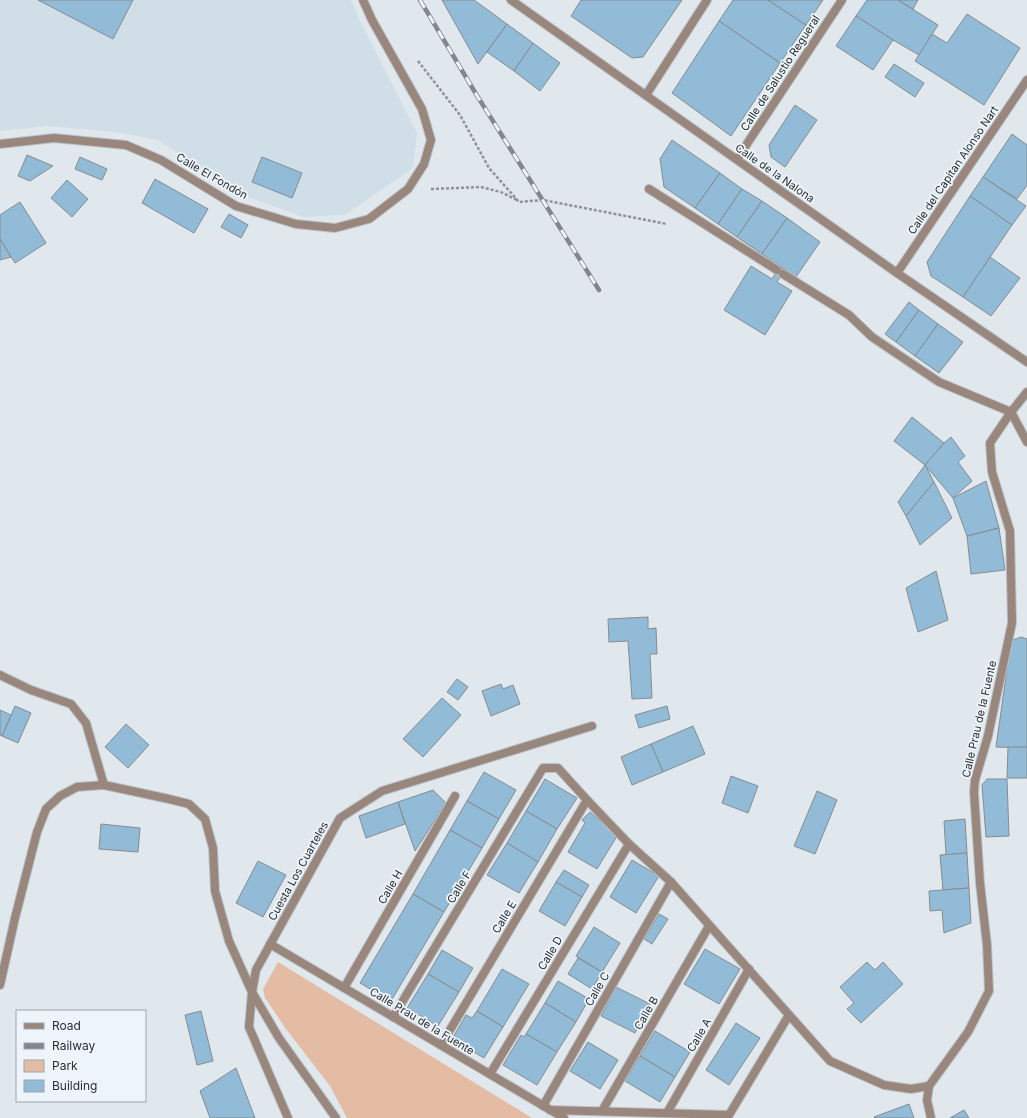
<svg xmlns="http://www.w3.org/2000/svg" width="1027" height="1118" font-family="Inter,sans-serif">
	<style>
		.built { fill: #d0dee8 }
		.green { fill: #e4bba3 }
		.building { fill: #91bbd6; stroke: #858c91 }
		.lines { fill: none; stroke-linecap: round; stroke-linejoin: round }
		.lane-casing { stroke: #bcc3c7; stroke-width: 10 }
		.street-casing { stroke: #bcc3c7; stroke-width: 10 }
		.path { stroke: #8d9396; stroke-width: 2.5; stroke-dasharray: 3 2; stroke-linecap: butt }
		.lane { stroke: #99877d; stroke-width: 8 }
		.street { stroke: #99877d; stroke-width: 8 }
		.rail-casing { stroke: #82878b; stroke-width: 4.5 }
		.rail { stroke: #edf5fb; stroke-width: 3; stroke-dasharray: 9; stroke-linecap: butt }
		.labels { text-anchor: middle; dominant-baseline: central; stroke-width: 3.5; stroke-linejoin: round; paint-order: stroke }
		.street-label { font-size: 11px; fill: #2b2e30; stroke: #edf5fb }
	</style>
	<rect width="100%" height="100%" fill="#e0e8ed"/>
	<!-- built -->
	<polygon class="built" points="0,0 351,0 361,23 417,133 413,168 345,215 303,217 245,196 158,140 115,132 47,126 0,131"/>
	<!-- green -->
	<polygon class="green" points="278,962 532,1118 347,1118 330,1086 286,1029 265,998 263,989"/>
	<!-- building -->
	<g class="building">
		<polygon points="38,0 133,0 113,39"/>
		<polygon points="442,0 474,0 507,24 478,64"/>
		<polygon points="581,0 682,0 643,57 632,58 571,16"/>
		<polygon points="733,0 768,0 806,25 780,63 719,21"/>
		<polygon points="768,0 823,0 806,25"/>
		<polygon points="867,0 898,0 938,25 919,55 893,40 856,16"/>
		<polygon points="898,0 918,0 913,9"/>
		<polygon points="967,14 1020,48 984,105 915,61 932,34 947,43"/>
		<polygon points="856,16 893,40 873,70 836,46"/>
		<polygon points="719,21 780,63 731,136 672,93"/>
		<polygon points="507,24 533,43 514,71 487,52"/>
		<polygon points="533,43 560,63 540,91 514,71"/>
		<polygon points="894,64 924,83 915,97 885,77"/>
		<polygon points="795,105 817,120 785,167 771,157 769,145"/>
		<polygon points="1012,134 1027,145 1027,185 1017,199 983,177"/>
		<polygon points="672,140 720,173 695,208 664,187 660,159"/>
		<polygon points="27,155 53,166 30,181 18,176"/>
		<polygon points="80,157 107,169 102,180 75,169"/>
		<polygon points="262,157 302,173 292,198 252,182"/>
		<polygon points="720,173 742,189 718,224 695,208"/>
		<polygon points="983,177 1026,206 1012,225 970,196"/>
		<polygon points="155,179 208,209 194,233 142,203"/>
		<polygon points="67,180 88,199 72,217 51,198"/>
		<polygon points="742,189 762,201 737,237 718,224"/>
		<polygon points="970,196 1012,225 963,297 931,276 927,262"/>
		<polygon points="762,201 787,218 762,254 737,237"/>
		<polygon points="20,202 46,243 15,263 0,239 0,215"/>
		<polygon points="229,214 248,225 241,238 221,227"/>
		<polygon points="787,218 820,242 796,277 762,254"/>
		<polygon points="0,239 11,257 0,260"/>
		<polygon points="990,257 1020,278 991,316 963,297"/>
		<polygon points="751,266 772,279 780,266 785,270 777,282 792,291 765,335 724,310"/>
		<polygon points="909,302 919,310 896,342 885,334"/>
		<polygon points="919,310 938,324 915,356 896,342"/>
		<polygon points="938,324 963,342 939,373 915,356"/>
		<polygon points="912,417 944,443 925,465 894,441"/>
		<polygon points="951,437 965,456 958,462 972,481 953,498 925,465 944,443"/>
		<polygon points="925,465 934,482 906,516 898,502"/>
		<polygon points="986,481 999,528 967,536 953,498"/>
		<polygon points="934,482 952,518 920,545 906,516"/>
		<polygon points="999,528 1005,570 971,574 967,536"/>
		<polygon points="936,571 948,620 918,632 906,588"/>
		<polygon points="648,617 648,629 656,628 657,654 650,654 652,698 632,699 628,641 609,642 608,619"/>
		<polygon points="1021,637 1027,639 1027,748 996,747 1010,648 1013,640"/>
		<polygon points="457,679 468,687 458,700 447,692"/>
		<polygon points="501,684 503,689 513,685 520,704 491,716 482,691"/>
		<polygon points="442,698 461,715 423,757 403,739"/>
		<polygon points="15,706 31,713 18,743 2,736"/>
		<polygon points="667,706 670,719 639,728 635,715"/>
		<polygon points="0,710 11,715 2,736 0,735"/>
		<polygon points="126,724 149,745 128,768 105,747"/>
		<polygon points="693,726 705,754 663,772 651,744"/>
		<polygon points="651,744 663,772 632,785 621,757"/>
		<polygon points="1008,747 1027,747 1027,778 1007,778"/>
		<polygon points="484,772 516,790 499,819 467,801"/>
		<polygon points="731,776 758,786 748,813 722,803"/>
		<polygon points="545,779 577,798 557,829 526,811"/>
		<polygon points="987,779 1007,779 1009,836 986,837 982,785"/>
		<polygon points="433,790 446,803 415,851 398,802"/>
		<polygon points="817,791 837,800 815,854 794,846"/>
		<polygon points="467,801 499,819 482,848 450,830"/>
		<polygon points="398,802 405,824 366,838 359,816"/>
		<polygon points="526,811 557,829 538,862 507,843"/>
		<polygon points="590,812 617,836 597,869 568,852 585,823 582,820"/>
		<polygon points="965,819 967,853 946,855 944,821"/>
		<polygon points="101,824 140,828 138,852 99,849"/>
		<polygon points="450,830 482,848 444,912 413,894"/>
		<polygon points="507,843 538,862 519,893 487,875"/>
		<polygon points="967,853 969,888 943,890 940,855"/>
		<polygon points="632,860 659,876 636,913 610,897"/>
		<polygon points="258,861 286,875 263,917 236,903"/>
		<polygon points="564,870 589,885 582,897 556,882"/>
		<polygon points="556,882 582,897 565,926 539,911"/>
		<polygon points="969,888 971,923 944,933 942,910 930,911 929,891"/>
		<polygon points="413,894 444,912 391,1001 360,983"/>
		<polygon points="659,914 668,919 652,944 644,939"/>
		<polygon points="594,927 620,943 602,972 576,956"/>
		<polygon points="705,949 740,969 719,1004 684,984"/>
		<polygon points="442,950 473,968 459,992 428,974"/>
		<polygon points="578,958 602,972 592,989 568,974"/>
		<polygon points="867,962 875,970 883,962 903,984 861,1023 847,1009 854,1003 840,987"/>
		<polygon points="502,969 529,984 503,1027 477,1011"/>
		<polygon points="428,974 459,992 438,1026 407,1008"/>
		<polygon points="558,981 589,999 576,1022 545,1003"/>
		<polygon points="616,987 650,1004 635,1033 601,1016"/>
		<polygon points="545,1003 576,1022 557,1052 526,1034"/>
		<polygon points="201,1011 213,1061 197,1065 185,1015"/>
		<polygon points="477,1011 503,1027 484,1058 452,1039 466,1015 472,1018"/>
		<polygon points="736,1023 760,1038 729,1085 706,1070"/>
		<polygon points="655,1031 690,1052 675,1077 640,1056"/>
		<polygon points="526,1034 557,1052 537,1085 503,1065 521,1035 524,1037"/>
		<polygon points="588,1042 618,1060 600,1089 570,1071"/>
		<polygon points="640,1056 675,1077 660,1102 625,1081"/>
		<polygon points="236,1068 255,1118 210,1118 200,1091"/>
		<polygon points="909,1104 914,1118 875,1118 874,1117"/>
		<polygon points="964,1110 969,1118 950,1118"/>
	</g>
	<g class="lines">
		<!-- lane casing -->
		<g class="lane-casing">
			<g id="lane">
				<polyline points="649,189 777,270"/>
				<polyline points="783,274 849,315 872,337 939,382 1011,412"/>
				<polyline points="0,675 31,690 71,704 86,723 104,785"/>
				<polyline points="0,985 15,918 37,832 46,809 60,796 77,787 104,785 169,799 189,804 205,819 213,848 215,891 229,941 252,992 279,1038 336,1118"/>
				<polyline points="344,988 455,796"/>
				<polyline points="393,1017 543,768 558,768 587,800 629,844 671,882 830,1061 884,1085 911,1089 929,1086"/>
				<polyline points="441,1045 587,800"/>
				<polyline points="490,1074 629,844"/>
				<polyline points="543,1106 671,882"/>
				<polyline points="550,1110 729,1115 789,1015"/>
				<polyline points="602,1111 709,926"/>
				<polyline points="667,1113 749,969"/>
			</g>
		</g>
		<!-- street casing -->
		<g class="street-casing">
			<g id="street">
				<polyline points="511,0 897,273 1027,362"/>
				<polyline points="646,95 707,0"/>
				<polyline points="0,144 54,138 126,145 161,160 236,206 296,224 335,228 369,219 408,189 424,164 431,140 422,109 372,20 363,0"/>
				<polyline points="737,159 842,0"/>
				<polyline points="897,273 1027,80"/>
				<polyline points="1011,412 1027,442"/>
				<polyline points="270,944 564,1118"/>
				<polyline points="288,1118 249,1027 252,992 256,970 340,818 382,791 592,726"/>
				<polyline points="931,1118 927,1100 929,1086 968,1032 989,991 987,945 980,883 974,792 975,780 988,736 1012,623 1010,531 992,472 990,443 1011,412 1027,392"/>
			</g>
		</g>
		<!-- path -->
		<g class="path">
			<polyline points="418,61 460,115 489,168 519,202 543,200 667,224"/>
			<polyline points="431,189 481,187 501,192 517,200"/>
		</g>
		<!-- lane -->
		<use href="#lane" class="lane"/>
		<!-- street -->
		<use href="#street" class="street"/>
		<!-- rail casing -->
		<g class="rail-casing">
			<polyline id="rail" points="420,0 476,94 599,290"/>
		</g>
		<!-- rail -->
		<use href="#rail" class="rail"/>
	</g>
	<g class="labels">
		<!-- street labels -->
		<g class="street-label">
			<text transform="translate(780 73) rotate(-57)">Calle de Salustio Regueral</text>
			<text transform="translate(953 170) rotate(-56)">Calle del Capitan Alonso Nart</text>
			<text transform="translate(775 173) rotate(35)">Calle de la Nalona</text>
			<text transform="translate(212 176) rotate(30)">Calle El Fondón</text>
			<text transform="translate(979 719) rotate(-77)">Calle Prau de la Fuente</text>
			<text transform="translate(298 871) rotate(-61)">Cuesta Los Cuarteles</text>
			<text transform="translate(390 887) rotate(-60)">Calle H</text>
			<text transform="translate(459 887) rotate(-59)">Calle F</text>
			<text transform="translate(504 917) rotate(-59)">Calle E</text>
			<text transform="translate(550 953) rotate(-59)">Calle D</text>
			<text transform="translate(597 989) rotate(-60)">Calle C</text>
			<text transform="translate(646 1013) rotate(-60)">Calle B</text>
			<text transform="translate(422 1021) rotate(31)">Calle Prau de la Fuente</text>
			<text transform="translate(699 1035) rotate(-60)">Calle A</text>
		</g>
	</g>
	<!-- legend -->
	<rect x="16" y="1010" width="130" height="92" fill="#edf5fb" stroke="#9fa5aa"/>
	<rect x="24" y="1023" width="20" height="6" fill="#99877d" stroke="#9fa5aa"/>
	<text x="52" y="1030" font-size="12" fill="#2b2e30">Road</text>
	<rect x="24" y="1043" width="20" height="6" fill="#82878b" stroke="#9fa5aa"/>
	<text x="52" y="1050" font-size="12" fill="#2b2e30">Railway</text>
	<rect x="24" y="1060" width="20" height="12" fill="#e4bba3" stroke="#9fa5aa"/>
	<text x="52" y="1070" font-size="12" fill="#2b2e30">Park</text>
	<rect x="24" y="1080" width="20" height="12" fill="#91bbd6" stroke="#9fa5aa"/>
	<text x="52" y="1090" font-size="12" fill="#2b2e30">Building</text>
</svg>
